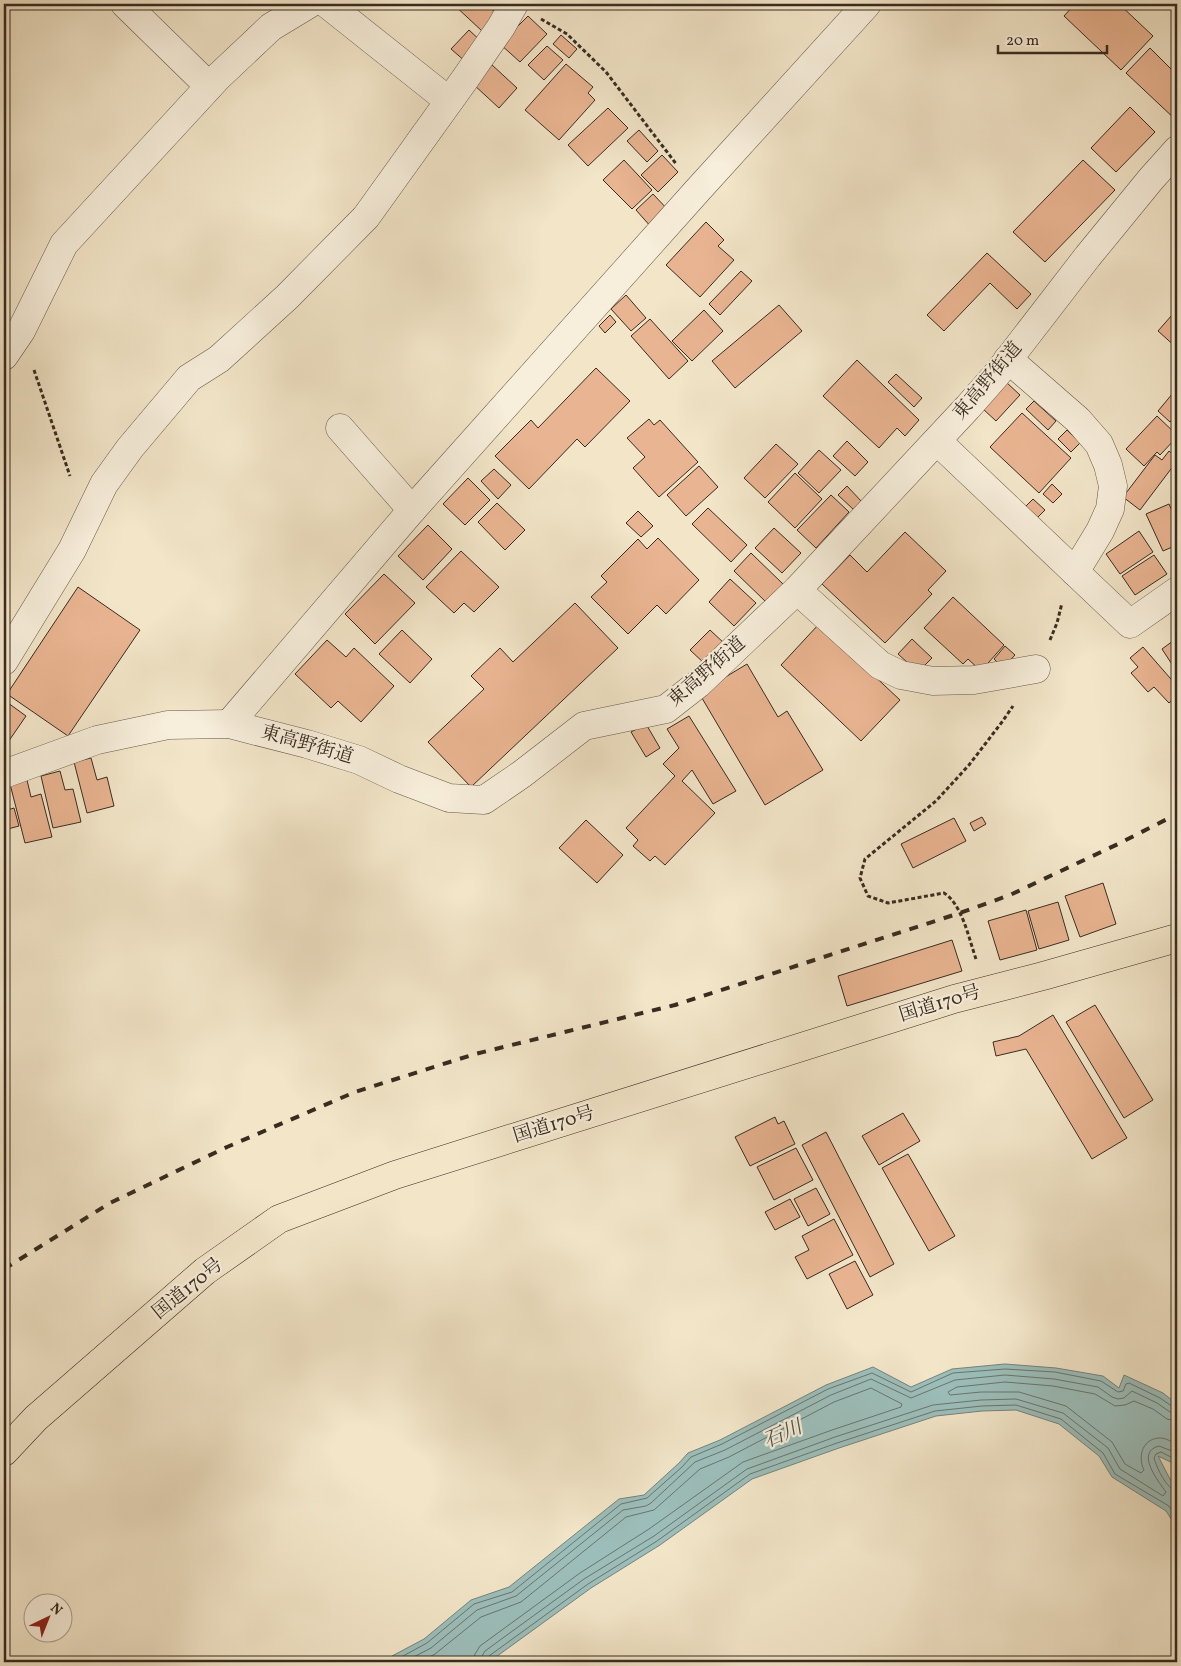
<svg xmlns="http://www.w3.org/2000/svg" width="1181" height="1666" font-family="Vollkorn,'Noto Serif JP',serif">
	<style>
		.water { fill: #9cbeba; stroke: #74847c }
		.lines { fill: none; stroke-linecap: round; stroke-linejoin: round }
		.shore { stroke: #6a756d; stroke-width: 1 }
		.building { fill: #e9b491; stroke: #382c20 }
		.street-casing { stroke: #665a4a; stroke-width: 29 }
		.highway-casing { stroke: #382c20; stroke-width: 29 }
		.path { stroke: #382c20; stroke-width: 3; stroke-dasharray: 4 2.5; stroke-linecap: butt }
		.street { stroke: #f7eedb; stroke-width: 28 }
		.highway { stroke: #f2e5c8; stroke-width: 28 }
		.rail { stroke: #382c20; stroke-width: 4; stroke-dasharray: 9 9; stroke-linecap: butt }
		.labels { text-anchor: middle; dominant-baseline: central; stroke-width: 4.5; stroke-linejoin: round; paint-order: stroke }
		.street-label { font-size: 19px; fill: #382c20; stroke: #f7eedb }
		.water-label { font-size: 20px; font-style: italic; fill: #515046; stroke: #f7eedb }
	</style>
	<rect width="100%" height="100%" fill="#f2e5c8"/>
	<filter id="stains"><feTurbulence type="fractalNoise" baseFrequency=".004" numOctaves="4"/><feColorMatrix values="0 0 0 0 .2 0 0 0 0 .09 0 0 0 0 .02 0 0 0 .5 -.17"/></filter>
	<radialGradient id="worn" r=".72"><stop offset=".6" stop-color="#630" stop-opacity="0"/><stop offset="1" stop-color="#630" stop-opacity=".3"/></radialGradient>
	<!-- water -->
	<polygon class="water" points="1005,1364 1056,1368 1103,1376 1119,1388 1124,1375 1163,1393 1177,1404 1177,1465 1158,1456 1170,1479 1177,1488 1177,1528 1166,1511 1112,1477 1099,1456 1059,1424 1016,1410 982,1411 936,1416 839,1448 752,1479 660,1545 591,1588 489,1662 385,1662 392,1656 424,1639 471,1600 509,1587 619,1499 644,1495 679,1463 688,1453 720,1440 826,1385 873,1367 911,1387 952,1369"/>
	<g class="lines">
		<!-- shore -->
		<g class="shore">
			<path d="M1177,1421L1167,1419L1153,1409L1134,1401L1125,1405L1115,1406L1095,1394L1053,1386L1005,1382L957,1387L948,1392L950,1395L981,1392H1019L1066,1406L1112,1442L1125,1464L1141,1473L1144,1470C1137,1456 1143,1437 1162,1438C1167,1439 1172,1442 1177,1444"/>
			<path d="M1177,1460L1161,1452L1156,1454L1154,1458C1157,1468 1166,1489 1177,1491"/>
			<polyline points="392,1662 427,1643 474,1604 512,1592 621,1504 647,1498 682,1467 691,1457 722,1444 828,1389 872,1373 911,1392 953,1373 1005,1369 1055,1372 1101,1381 1118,1392 1123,1391 1126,1384 1129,1383 1160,1398 1173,1407 1177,1407"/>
			<polyline points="404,1662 431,1648 477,1610 516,1596 623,1510 646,1506 651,1503 695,1462 725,1450 831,1395 871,1379 911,1398 955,1380 1005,1375 1054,1379 1098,1387 1112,1397 1118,1399 1124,1398 1132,1391 1157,1403 1170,1412 1177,1414"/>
			<polyline points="420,1662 435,1654 481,1617 521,1602 626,1517 654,1510 700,1469 729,1457 834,1402 871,1388 902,1404 901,1407 832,1430 743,1462 649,1529 580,1573 480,1646 475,1654 473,1662"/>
			<path d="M481,1662L482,1656L485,1651L584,1579L654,1536L747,1469L835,1437L933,1405L981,1400L1016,1399L1063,1413L1108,1448L1120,1469L1163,1496L1166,1492C1158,1481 1135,1452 1159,1446L1177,1453"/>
			<polyline points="487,1662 489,1656 588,1584 657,1541 750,1474 837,1443 935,1411 982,1406 1016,1405 1061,1419 1103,1453 1115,1474 1169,1506 1177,1519"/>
		</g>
	</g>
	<!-- building -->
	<g class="building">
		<polygon points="453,4 486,4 497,14 482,31"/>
		<polygon points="1075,4 1119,4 1153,36 1121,70 1064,16"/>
		<polygon points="528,16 547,34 520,62 500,44"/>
		<polygon points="469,30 483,43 466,62 451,49"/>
		<polygon points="561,35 577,49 569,58 553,44"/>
		<polygon points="547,46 563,60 544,80 528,65"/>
		<polygon points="1150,48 1177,75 1177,121 1126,73"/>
		<polygon points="491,64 517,88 499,108 473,84"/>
		<polygon points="566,64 593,87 588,93 595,100 559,140 525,110"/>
		<polygon points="1130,107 1155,132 1116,172 1091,148"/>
		<polygon points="608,108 628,128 588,166 568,145"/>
		<polygon points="639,130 658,151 647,162 627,141"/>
		<polygon points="662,155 678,172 658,192 641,175"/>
		<polygon points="624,160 652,190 632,209 603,180"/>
		<polygon points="1083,160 1115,190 1045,262 1013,232"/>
		<polygon points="653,194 670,212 652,228 636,210"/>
		<polygon points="706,222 724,240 718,246 734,260 700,297 666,265"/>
		<polygon points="987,253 1031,294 1017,309 990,283 944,331 927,315"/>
		<polygon points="741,271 752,281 720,315 709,304"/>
		<polygon points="626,295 646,318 631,331 611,309"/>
		<polygon points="779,305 802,331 735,388 712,361"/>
		<polygon points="704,310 723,331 692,361 672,341"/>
		<polygon points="610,315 616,322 605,333 599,326"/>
		<polygon points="1172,315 1177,320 1177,348 1158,331"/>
		<polygon points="650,319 688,361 669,379 631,336"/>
		<polygon points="857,360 919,420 905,436 897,428 879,448 823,396"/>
		<polygon points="596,368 630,401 585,447 577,439 529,489 495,456 531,420 538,428"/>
		<polygon points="896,374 922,398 914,407 888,382"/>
		<polygon points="1006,382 1020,395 996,421 982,408"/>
		<polygon points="1173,393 1177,397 1177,414 1170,422 1158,411"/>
		<polygon points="1034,401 1056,421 1048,430 1026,409"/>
		<polygon points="1022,413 1071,458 1039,493 990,447"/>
		<polygon points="1157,416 1177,435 1177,437 1160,455 1157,452 1144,466 1126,449"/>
		<polygon points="649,419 654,425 660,420 698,462 659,497 633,468 645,457 627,438"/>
		<polygon points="1067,430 1080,443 1071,452 1058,439"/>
		<polygon points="847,441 868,462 855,476 833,456"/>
		<polygon points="776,444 798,464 765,498 744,478"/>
		<polygon points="819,450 841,470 819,493 798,473"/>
		<polygon points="1169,451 1177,458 1177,461 1140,510 1123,497 1155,455 1162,460"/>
		<polygon points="699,466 718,487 686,516 667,495"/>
		<polygon points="494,469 511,485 498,499 481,481"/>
		<polygon points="795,473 822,499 795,528 768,502"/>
		<polygon points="468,478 490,500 465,525 443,504"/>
		<polygon points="1052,484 1062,494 1053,503 1043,494"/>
		<polygon points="847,486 862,502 854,510 838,495"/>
		<polygon points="831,495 849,512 816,548 797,530"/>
		<polygon points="1033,499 1045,510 1036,519 1024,508"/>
		<polygon points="497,503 525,530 505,550 478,522"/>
		<polygon points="1169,504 1177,522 1177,545 1163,551 1146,514"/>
		<polygon points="708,508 747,545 731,562 692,524"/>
		<polygon points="638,511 653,526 641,537 626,523"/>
		<polygon points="428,525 452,549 423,580 398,556"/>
		<polygon points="774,528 801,553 782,573 755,548"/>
		<polygon points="1139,531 1153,552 1120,574 1106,554"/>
		<polygon points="905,532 946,571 928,590 932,594 885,643 822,584 850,555 867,572"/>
		<polygon points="658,538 699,580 666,614 657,605 628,634 591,597 607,582 601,576 638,539 647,549"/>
		<polygon points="461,551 499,587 474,612 464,603 454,613 426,587"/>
		<polygon points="751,553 783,584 766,602 734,571"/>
		<polygon points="1154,555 1167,574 1135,595 1122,576"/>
		<polygon points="384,574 415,603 375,644 345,614"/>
		<polygon points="730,579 756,603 734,626 709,602"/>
		<polygon points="78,587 140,630 68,736 7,694"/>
		<polygon points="953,597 1004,645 981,671 968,659 963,664 924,628"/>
		<polygon points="575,603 618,648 471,787 428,742 484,689 471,676 500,648 513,662"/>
		<polygon points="819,624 900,700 861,741 781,665"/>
		<polygon points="402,630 432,659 410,683 379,654"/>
		<polygon points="710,630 725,644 705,664 690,650"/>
		<polygon points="1177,638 1177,672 1162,649"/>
		<polygon points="912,639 932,658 918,672 898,654"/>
		<polygon points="327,640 346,657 354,648 394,686 361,722 338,701 331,708 295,674"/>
		<polygon points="1005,646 1015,655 1003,668 994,659"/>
		<polygon points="1143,647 1177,686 1177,696 1169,703 1154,687 1148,692 1131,673 1138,667 1130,658"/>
		<polygon points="747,664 778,717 787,711 823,770 765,805 699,693"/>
		<polygon points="4,700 26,716 4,748"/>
		<polygon points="689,716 736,791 713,804 692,770 682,781 715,813 665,865 655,856 650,861 633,846 638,840 626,828 675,776 663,764 679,748 667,729"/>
		<polygon points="646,724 660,748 646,757 631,732"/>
		<polygon points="91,758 97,780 107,777 114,806 87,813 74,762"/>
		<polygon points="60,771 65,790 73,789 81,822 53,828 41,776"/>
		<polygon points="27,780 31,797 41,794 52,837 25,843 10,784"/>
		<polygon points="4,799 7,810 14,808 19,826 4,830"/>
		<polygon points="982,817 986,824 974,831 970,823"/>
		<polygon points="954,818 966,841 913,868 901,844"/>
		<polygon points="586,820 623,855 597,883 559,848"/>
		<polygon points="1103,883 1116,924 1080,937 1065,896"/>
		<polygon points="1058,902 1069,940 1039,949 1028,911"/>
		<polygon points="1026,910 1037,950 1000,960 988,921"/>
		<polygon points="952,940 962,971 847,1006 838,976"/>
		<polygon points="1095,1005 1153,1100 1124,1118 1066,1022"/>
		<polygon points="1053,1015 1127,1138 1092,1159 1026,1049 996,1056 993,1042 1019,1036"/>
		<polygon points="903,1113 920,1141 879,1165 862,1136"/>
		<polygon points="775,1117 778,1124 784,1121 795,1144 750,1166 735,1137"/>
		<polygon points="826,1132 894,1264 870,1277 802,1145"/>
		<polygon points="796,1148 813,1180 774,1200 757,1167"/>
		<polygon points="908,1154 955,1236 929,1251 882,1168"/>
		<polygon points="816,1188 830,1214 808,1226 794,1199"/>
		<polygon points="790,1199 800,1217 775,1230 765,1212"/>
		<polygon points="834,1219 853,1255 807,1279 795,1257 809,1250 802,1236"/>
		<polygon points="855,1261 873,1295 847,1309 829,1274"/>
	</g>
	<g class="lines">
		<!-- street casing -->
		<g class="street-casing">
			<g id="street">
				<polyline points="125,4 209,86"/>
				<polyline points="327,4 449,101"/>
				<polyline points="4,356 21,331 64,244 218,77 271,27 309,4"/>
				<polyline points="1008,359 1078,420 1099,444 1108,465 1113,486 1110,509 1100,531 1075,572"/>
				<polyline points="340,428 412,510"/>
				<polyline points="937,441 1130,624 1177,591"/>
				<polyline points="797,590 880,665 901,675 933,681 974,680 1036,669"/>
				<polyline points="4,661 72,550 104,484 130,448 189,378 219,359 287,297 366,217 465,79 501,27 514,4"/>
				<polyline points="229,724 412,510 697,191 867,4"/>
				<polyline points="4,774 97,740 168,725 229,724 307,744 359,760 399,779 449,798 484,800 522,774 584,726 666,709 698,684 797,590 968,407 997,374 1088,256 1151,179 1177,150"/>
			</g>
		</g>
		<!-- highway casing -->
		<g class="highway-casing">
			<polyline id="highway" points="4,1452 36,1418 205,1271 279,1219 395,1175 954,999 1043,976 1177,938"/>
		</g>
		<!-- path -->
		<g class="path">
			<polyline points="541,19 567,34 606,72 677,165"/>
			<polyline points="34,370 70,476"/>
			<polyline points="1050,640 1057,623 1062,603"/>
			<path d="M976,959C969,939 962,904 944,893L888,903L868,896L860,878L865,859L936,801L969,765L1002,722L1013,706"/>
		</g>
		<!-- street -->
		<use href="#street" class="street"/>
		<!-- highway -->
		<use href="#highway" class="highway"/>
		<!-- rail -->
		<polyline class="rail" points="4,1269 110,1203 227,1147 355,1092 475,1054 675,1005 960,913 1010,895 1118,844 1177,814"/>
	</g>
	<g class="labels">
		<!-- street labels -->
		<g class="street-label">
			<text transform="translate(988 381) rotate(-50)">東高野街道</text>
			<text transform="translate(707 672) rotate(-41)">東高野街道</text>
			<text transform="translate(307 745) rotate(16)">東高野街道</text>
			<text transform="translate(940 1004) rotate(-17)">国道170号</text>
			<text transform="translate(554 1125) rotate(-17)">国道170号</text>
			<text transform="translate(188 1289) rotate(-39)">国道170号</text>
		</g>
		<!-- water labels -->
		<g class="water-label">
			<text transform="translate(783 1435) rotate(-24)">石川</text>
		</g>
	</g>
	<!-- margin -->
	<rect width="1181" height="1666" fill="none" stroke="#f2e5c8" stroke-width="20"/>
	<rect x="5" y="5" width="1171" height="1656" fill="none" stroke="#382c20" stroke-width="2.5"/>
	<rect x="10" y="10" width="1161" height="1646" fill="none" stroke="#382c20"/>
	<!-- north arrow -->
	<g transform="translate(48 1618) rotate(43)"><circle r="24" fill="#f7eedb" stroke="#aba090"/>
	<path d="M0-4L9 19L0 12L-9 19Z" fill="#8f2418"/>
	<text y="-8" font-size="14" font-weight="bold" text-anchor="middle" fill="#382c20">N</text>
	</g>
	<!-- scale -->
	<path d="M998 45v8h109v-8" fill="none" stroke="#382c20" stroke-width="2.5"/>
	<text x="1006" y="45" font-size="15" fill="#382c20" stroke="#f7eedb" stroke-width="4" paint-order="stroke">20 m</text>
	<rect width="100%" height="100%" filter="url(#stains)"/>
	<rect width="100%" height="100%" fill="url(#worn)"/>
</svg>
